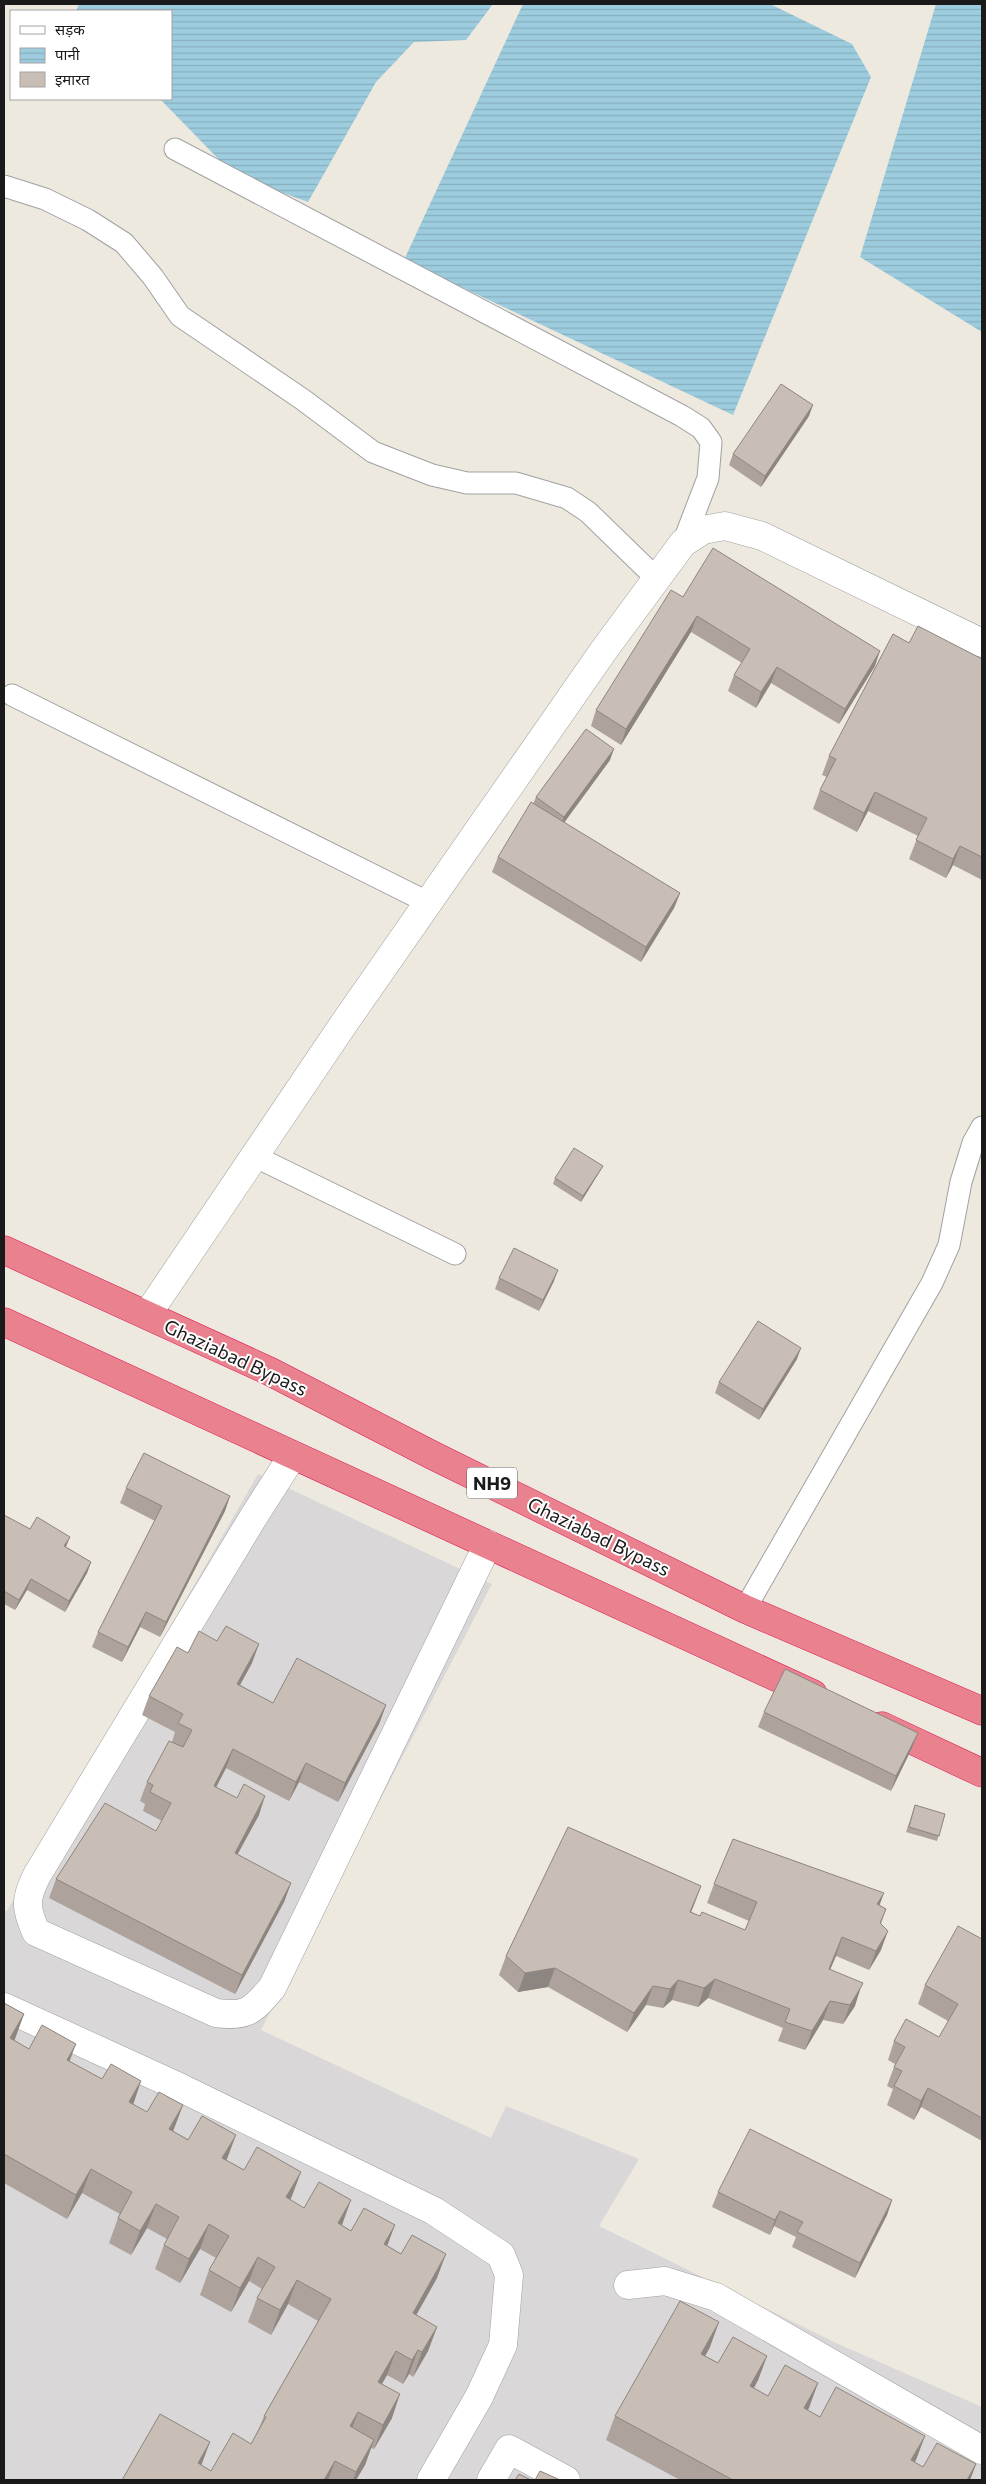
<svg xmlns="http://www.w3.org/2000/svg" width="986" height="2484" font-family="Commissioner,'Noto Sans Devanagari',sans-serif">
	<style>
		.residential { fill: #d9d7d7 }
		.water { fill: url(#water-rules) }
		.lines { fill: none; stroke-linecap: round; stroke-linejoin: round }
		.lane-casing { stroke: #a1a1a1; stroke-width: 23 }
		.street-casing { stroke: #a1a1a1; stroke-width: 29 }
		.highway-casing { stroke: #dd1a53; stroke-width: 29 }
		.lane { stroke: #fff; stroke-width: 21 }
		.street { stroke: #fff; stroke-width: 28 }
		.highway { stroke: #ea818f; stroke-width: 28 }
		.wall { fill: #ada39c }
		.shaded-wall { fill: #8d857f }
		.building { fill: #c9beb5; stroke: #8d857f }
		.labels { text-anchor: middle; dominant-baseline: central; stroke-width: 4; stroke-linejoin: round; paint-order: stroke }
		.shield { fill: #fff; stroke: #5f5f5f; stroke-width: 1 }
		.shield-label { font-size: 18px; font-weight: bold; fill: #1a1a1a }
		.street-label { font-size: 19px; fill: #1a1a1a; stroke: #fff }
	</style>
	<defs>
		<pattern id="water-rules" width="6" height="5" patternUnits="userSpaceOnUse" patternTransform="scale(1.25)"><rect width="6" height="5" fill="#9cccde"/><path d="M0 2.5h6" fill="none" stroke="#86afbe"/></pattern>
	</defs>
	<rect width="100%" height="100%" fill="#ede9df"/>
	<!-- residential -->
	<polygon class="residential" points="258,1474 492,1584 261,2030 491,2138 506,2106 639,2159 599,2226 836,2343 982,2407 982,2480 4,2480 4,1910 7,1911"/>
	<!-- water -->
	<g class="water">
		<polygon points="79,4 493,4 466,40 414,42 376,82 308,202 234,175 160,99 171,99 171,11 76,11"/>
		<polygon points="523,4 770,4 852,44 871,77 733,415 404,260"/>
		<polygon points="936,4 982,4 982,332 860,257"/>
	</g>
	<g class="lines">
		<!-- lane casing -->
		<g class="lane-casing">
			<g id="lane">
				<polyline points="175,149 682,416 701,428 711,442 708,478 683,543"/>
				<polyline points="4,186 45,199 88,220 124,243 153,277 180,316 302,399 373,452 432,475 467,483 516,483 567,498 588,512 656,578"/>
				<polyline points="12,695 429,903"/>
				<polyline points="254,1156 455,1254"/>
				<polyline points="745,1609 932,1283 949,1245 961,1182 973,1143 982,1127"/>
			</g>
		</g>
		<!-- street casing -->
		<g class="street-casing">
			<g id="street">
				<polyline points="147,1315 345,1022 604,650 683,543 703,530 725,526 762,536 982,643"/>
				<path d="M293,1455L254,1516L37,1875C25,1899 25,1907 36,1932L216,2013C247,2017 252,2011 272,1988L488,1544"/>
				<polyline points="4,2007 179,2087 434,2211 501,2255 509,2275 503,2345 479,2397 431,2480"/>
				<polyline points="628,2285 665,2281 716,2297 982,2450"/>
				<polyline points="491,2480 509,2449 566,2480"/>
			</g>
		</g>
		<!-- highway casing -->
		<g class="highway-casing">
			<g id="highway">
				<polyline points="4,1250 269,1371 434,1456 745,1609 982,1711"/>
				<polyline points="4,1322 813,1694"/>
				<polyline points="882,1726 982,1773"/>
			</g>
		</g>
		<!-- lane -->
		<use href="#lane" class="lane"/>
		<!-- street -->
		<use href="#street" class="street"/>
		<!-- highway -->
		<use href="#highway" class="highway"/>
	</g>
	<!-- wall -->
	<g class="wall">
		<polygon points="809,416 761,487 729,465 733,454"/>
		<polygon points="683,597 875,666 839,724 771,683 756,708 728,691 734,675 742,663 691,632 621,745 591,726 596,710"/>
		<polygon points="909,643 982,659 982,880 953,865 946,878 909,859 918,836 868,811 857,832 813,809 820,790 827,777 822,775 829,756"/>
		<polygon points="610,760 564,823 680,893 674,908 641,962 492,872 498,857 533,804 536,797"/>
		<polygon points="603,1166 600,1171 581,1202 553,1184 555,1178"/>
		<polygon points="499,1278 554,1281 539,1311 495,1289"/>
		<polygon points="797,1359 759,1420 715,1393 719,1382"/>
		<polygon points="126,1488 230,1496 225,1511 160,1637 140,1627 122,1662 92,1647 98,1632 155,1521 120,1503"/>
		<polygon points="4,1515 30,1529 66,1547 91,1562 87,1573 65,1612 27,1590 15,1610 4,1604"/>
		<polygon points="188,1653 252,1663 240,1685 273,1703 386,1705 379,1724 338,1802 299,1782 289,1801 226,1768 216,1787 259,1815 237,1854 291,1883 284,1902 235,1994 49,1898 56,1879 156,1831 162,1821 143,1811 145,1804 140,1801 147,1782 172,1742 175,1732 142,1715 149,1696"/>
		<polygon points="764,1712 912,1748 891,1791 758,1727"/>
		<polygon points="915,1805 945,1814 937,1841 906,1832"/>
		<polygon points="714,1884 879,1905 886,1909 881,1924 881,1950 869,1970 836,1956 830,1970 855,2006 843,2024 823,2020 805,2050 778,2041 783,2028 708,1998 698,2007 672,2000 663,2008 646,2005 627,2032 548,1987 518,1992 499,1975 506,1956 701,1886 691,1912 700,1916 745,1930 749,1921 707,1903"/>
		<polygon points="982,1939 982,2141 921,2107 914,2120 887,2105 893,2089 887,2086 895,2064 888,2060 894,2041 939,2037 948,2021 918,2004 925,1985"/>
		<polygon points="4,2003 24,2014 14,2040 29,2049 69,2061 102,2079 141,2081 133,2104 174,2129 173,2131 292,2196 290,2200 304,2208 342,2225 351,2231 388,2246 437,2278 416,2315 437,2327 428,2351 413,2377 409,2374 403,2384 387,2375 382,2384 392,2418 374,2449 371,2448 365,2465 356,2480 122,2480 201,2465 211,2471 251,2444 259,2428 264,2416 318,2321 288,2304 271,2335 248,2322 257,2298 262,2289 249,2281 231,2312 200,2295 209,2270 216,2258 200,2249 180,2283 155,2269 164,2245 167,2239 147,2228 131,2255 109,2243 118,2218 120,2214 82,2193 67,2219 4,2183"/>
		<polygon points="718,2192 892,2200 887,2215 855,2278 792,2247 796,2237 774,2226 770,2235 712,2207"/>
		<polygon points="710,2347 705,2356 718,2363 767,2356 758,2380 754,2388 768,2396 818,2383 807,2410 820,2417 916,2460 914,2462 923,2467 976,2464 970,2480 680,2480 606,2440 615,2416"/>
	</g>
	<!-- shaded-wall -->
	<g class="shaded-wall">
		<polygon points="813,405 809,416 761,487 765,476"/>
		<polygon points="697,616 691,632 621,745 626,729"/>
		<polygon points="880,651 875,666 839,724 845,709"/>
		<polygon points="777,667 771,683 756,708 761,692"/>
		<polygon points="614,749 610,760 560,828 564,817"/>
		<polygon points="875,792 868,811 857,832 864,813"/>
		<polygon points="960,846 953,865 946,878 953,859"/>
		<polygon points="680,893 674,908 641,962 646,947"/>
		<polygon points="603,1166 600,1171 581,1202 583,1196"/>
		<polygon points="558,1270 554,1281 539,1311 543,1300"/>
		<polygon points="801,1348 797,1359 759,1420 763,1409"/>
		<polygon points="230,1496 225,1511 160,1637 166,1622"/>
		<polygon points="70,1537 66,1547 64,1546"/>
		<polygon points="91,1562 87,1573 65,1612 69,1601"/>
		<polygon points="31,1579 27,1590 15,1610 19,1600"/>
		<polygon points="146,1612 140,1627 122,1662 128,1647"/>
		<polygon points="259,1644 252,1663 230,1703 237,1684"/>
		<polygon points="386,1705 379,1724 338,1802 345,1783"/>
		<polygon points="918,1733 912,1748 891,1791 896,1776"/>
		<polygon points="233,1749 226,1768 207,1805 214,1786"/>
		<polygon points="306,1763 299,1782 289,1801 296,1782"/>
		<polygon points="265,1796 259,1815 228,1872 235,1853"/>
		<polygon points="291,1883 284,1902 235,1994 242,1975"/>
		<polygon points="701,1886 694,1905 683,1931 690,1912"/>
		<polygon points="884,1893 877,1912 877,1904"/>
		<polygon points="888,1931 881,1950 869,1970 876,1951"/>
		<polygon points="842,1937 836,1956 822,1988 829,1969"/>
		<polygon points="555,1968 548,1987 518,1992 525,1973"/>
		<polygon points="715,1979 708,1998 698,2007 704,1988"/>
		<polygon points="678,1980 672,2000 663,2008 670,1989"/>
		<polygon points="653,1986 646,2005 627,2032 634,2013"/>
		<polygon points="861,1987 855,2006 843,2024 850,2005"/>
		<polygon points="830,2001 823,2020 805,2050 812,2031"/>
		<polygon points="24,2014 15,2039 4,2058 10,2038"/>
		<polygon points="76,2044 67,2068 67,2060"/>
		<polygon points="141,2081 133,2105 129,2102"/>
		<polygon points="928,2088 921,2107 914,2120 921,2101"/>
		<polygon points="183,2105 174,2129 160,2154 169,2129"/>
		<polygon points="236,2135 227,2159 213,2182 222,2158"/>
		<polygon points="91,2169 82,2193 67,2219 76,2195"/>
		<polygon points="301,2172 292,2196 277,2222 286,2197"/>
		<polygon points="351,2200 342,2225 329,2247 338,2223"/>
		<polygon points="892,2200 887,2215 855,2278 860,2263"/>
		<polygon points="156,2204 147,2228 131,2255 140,2231"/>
		<polygon points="780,2211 774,2226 770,2235 775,2220"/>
		<polygon points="209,2224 200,2249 180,2283 189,2259"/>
		<polygon points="395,2225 386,2249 384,2244"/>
		<polygon points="446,2254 437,2278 404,2337 413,2313"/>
		<polygon points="258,2257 249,2281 231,2312 240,2288"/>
		<polygon points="297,2280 288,2304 271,2335 280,2310"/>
		<polygon points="719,2322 710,2347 693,2378 701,2354"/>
		<polygon points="437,2327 428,2351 413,2377 422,2352"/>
		<polygon points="418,2350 409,2374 403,2384 412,2360"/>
		<polygon points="396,2351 387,2375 369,2406 378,2382"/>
		<polygon points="767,2356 758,2380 742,2410 750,2386"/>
		<polygon points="818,2383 809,2408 795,2432 804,2408"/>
		<polygon points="400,2394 392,2418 374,2449 383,2425"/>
		<polygon points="358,2412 349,2436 350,2426"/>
		<polygon points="925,2436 916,2460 904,2480 911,2460"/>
		<polygon points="374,2440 365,2465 356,2480 353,2480 356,2472"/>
		<polygon points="210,2442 201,2466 198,2463"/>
		<polygon points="335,2461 328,2480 324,2480"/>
		<polygon points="976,2464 970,2480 967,2480"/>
	</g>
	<!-- building -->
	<g class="building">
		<polygon points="781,384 813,405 765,476 733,454"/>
		<polygon points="713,548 880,651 845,709 777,667 761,692 734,675 750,649 697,616 626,729 596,710 671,590 683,597"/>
		<polygon points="918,626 982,659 982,857 960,846 953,859 916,840 927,818 875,792 864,813 820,790 836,759 829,756 893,634 909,643"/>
		<polygon points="586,729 614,749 564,817 536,797"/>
		<polygon points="531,802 680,893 646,947 498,857"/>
		<polygon points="574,1148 603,1166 583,1196 555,1178"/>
		<polygon points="514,1248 558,1270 543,1300 499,1278"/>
		<polygon points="758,1321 801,1348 763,1409 719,1382"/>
		<polygon points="144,1453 230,1496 166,1622 146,1612 128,1647 98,1632 162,1506 126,1488"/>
		<polygon points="4,1515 30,1529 37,1517 70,1537 64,1546 91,1562 69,1601 31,1579 19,1600 4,1591"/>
		<polygon points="226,1626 259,1644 237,1684 273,1703 297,1658 386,1705 345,1783 306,1763 296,1782 233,1749 214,1786 237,1798 244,1784 265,1796 235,1853 291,1883 242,1975 56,1879 105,1803 156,1831 171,1803 150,1792 153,1785 147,1782 169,1741 183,1747 192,1730 178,1723 183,1714 149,1696 177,1647 188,1653 199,1631 217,1641"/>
		<polygon points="785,1669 918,1733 896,1776 764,1712"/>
		<polygon points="915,1805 945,1814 939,1836 909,1827"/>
		<polygon points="568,1827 701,1886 690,1912 700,1916 702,1912 745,1930 757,1902 714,1884 733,1839 884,1893 877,1904 886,1909 880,1923 888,1931 876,1951 842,1937 829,1969 863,1983 861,1987 850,2005 830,2001 812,2031 785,2022 790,2009 715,1979 704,1988 678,1980 670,1989 653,1986 634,2013 555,1968 525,1973 506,1956"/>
		<polygon points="958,1926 982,1939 982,2118 928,2088 921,2101 894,2086 902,2071 894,2067 905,2047 894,2041 906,2019 939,2037 958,2004 925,1985"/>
		<polygon points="4,2003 24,2014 10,2038 29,2049 42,2025 76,2044 67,2060 102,2079 111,2064 141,2081 129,2102 147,2112 159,2092 183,2105 169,2129 188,2140 202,2116 236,2135 222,2158 244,2170 257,2147 301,2172 286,2197 304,2208 319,2182 351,2200 338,2223 351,2231 364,2208 395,2225 384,2244 401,2254 412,2235 446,2254 413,2313 437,2327 422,2352 418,2350 412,2360 396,2351 378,2382 400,2394 383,2425 358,2412 350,2426 374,2440 356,2472 335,2461 324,2480 122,2480 160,2414 210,2442 198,2463 211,2471 233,2433 251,2444 266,2417 264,2416 331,2299 297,2280 280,2310 257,2298 275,2267 258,2257 240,2288 209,2270 229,2236 209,2224 189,2259 164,2245 179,2217 156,2204 140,2231 118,2218 132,2192 91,2169 76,2195 4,2154"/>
		<polygon points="750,2129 892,2200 860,2263 797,2232 803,2222 780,2211 775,2220 718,2192"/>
		<polygon points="680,2301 719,2322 701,2354 718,2363 733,2337 767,2356 750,2386 768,2396 785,2365 818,2383 804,2408 820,2417 836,2387 925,2436 911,2460 923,2467 937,2443 976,2464 967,2480 733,2480 615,2416"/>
		<polygon points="540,2471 560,2480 535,2480"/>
		<polygon points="519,2474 531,2480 515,2480"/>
	</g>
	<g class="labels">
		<!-- shield labels -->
		<rect class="shield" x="467" y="1467.5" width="50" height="31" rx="4"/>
		<g class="shield-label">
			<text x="492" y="1483">NH9</text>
		</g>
		<!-- street labels -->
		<g class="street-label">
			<text transform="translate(236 1357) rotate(25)">Ghaziabad Bypass</text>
			<text transform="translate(599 1536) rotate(26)">Ghaziabad Bypass</text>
		</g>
	</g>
	<!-- border -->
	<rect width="986" height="2484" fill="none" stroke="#1a1a1a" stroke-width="10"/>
	<!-- legend -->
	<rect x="10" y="10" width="162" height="90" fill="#ffffff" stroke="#a3a3a3"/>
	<rect x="20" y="26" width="25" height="8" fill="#ffffff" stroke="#a3a3a3"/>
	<text x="55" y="35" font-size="15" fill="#1a1a1a">सड़क</text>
	<rect x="20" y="48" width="25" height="15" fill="url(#water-rules)" stroke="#a3a3a3"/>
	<text x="55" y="60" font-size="15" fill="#1a1a1a">पानी</text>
	<rect x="20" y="72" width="25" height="15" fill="#c9beb5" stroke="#a3a3a3"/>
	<text x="55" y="85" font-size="15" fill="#1a1a1a">इमारत</text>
</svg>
